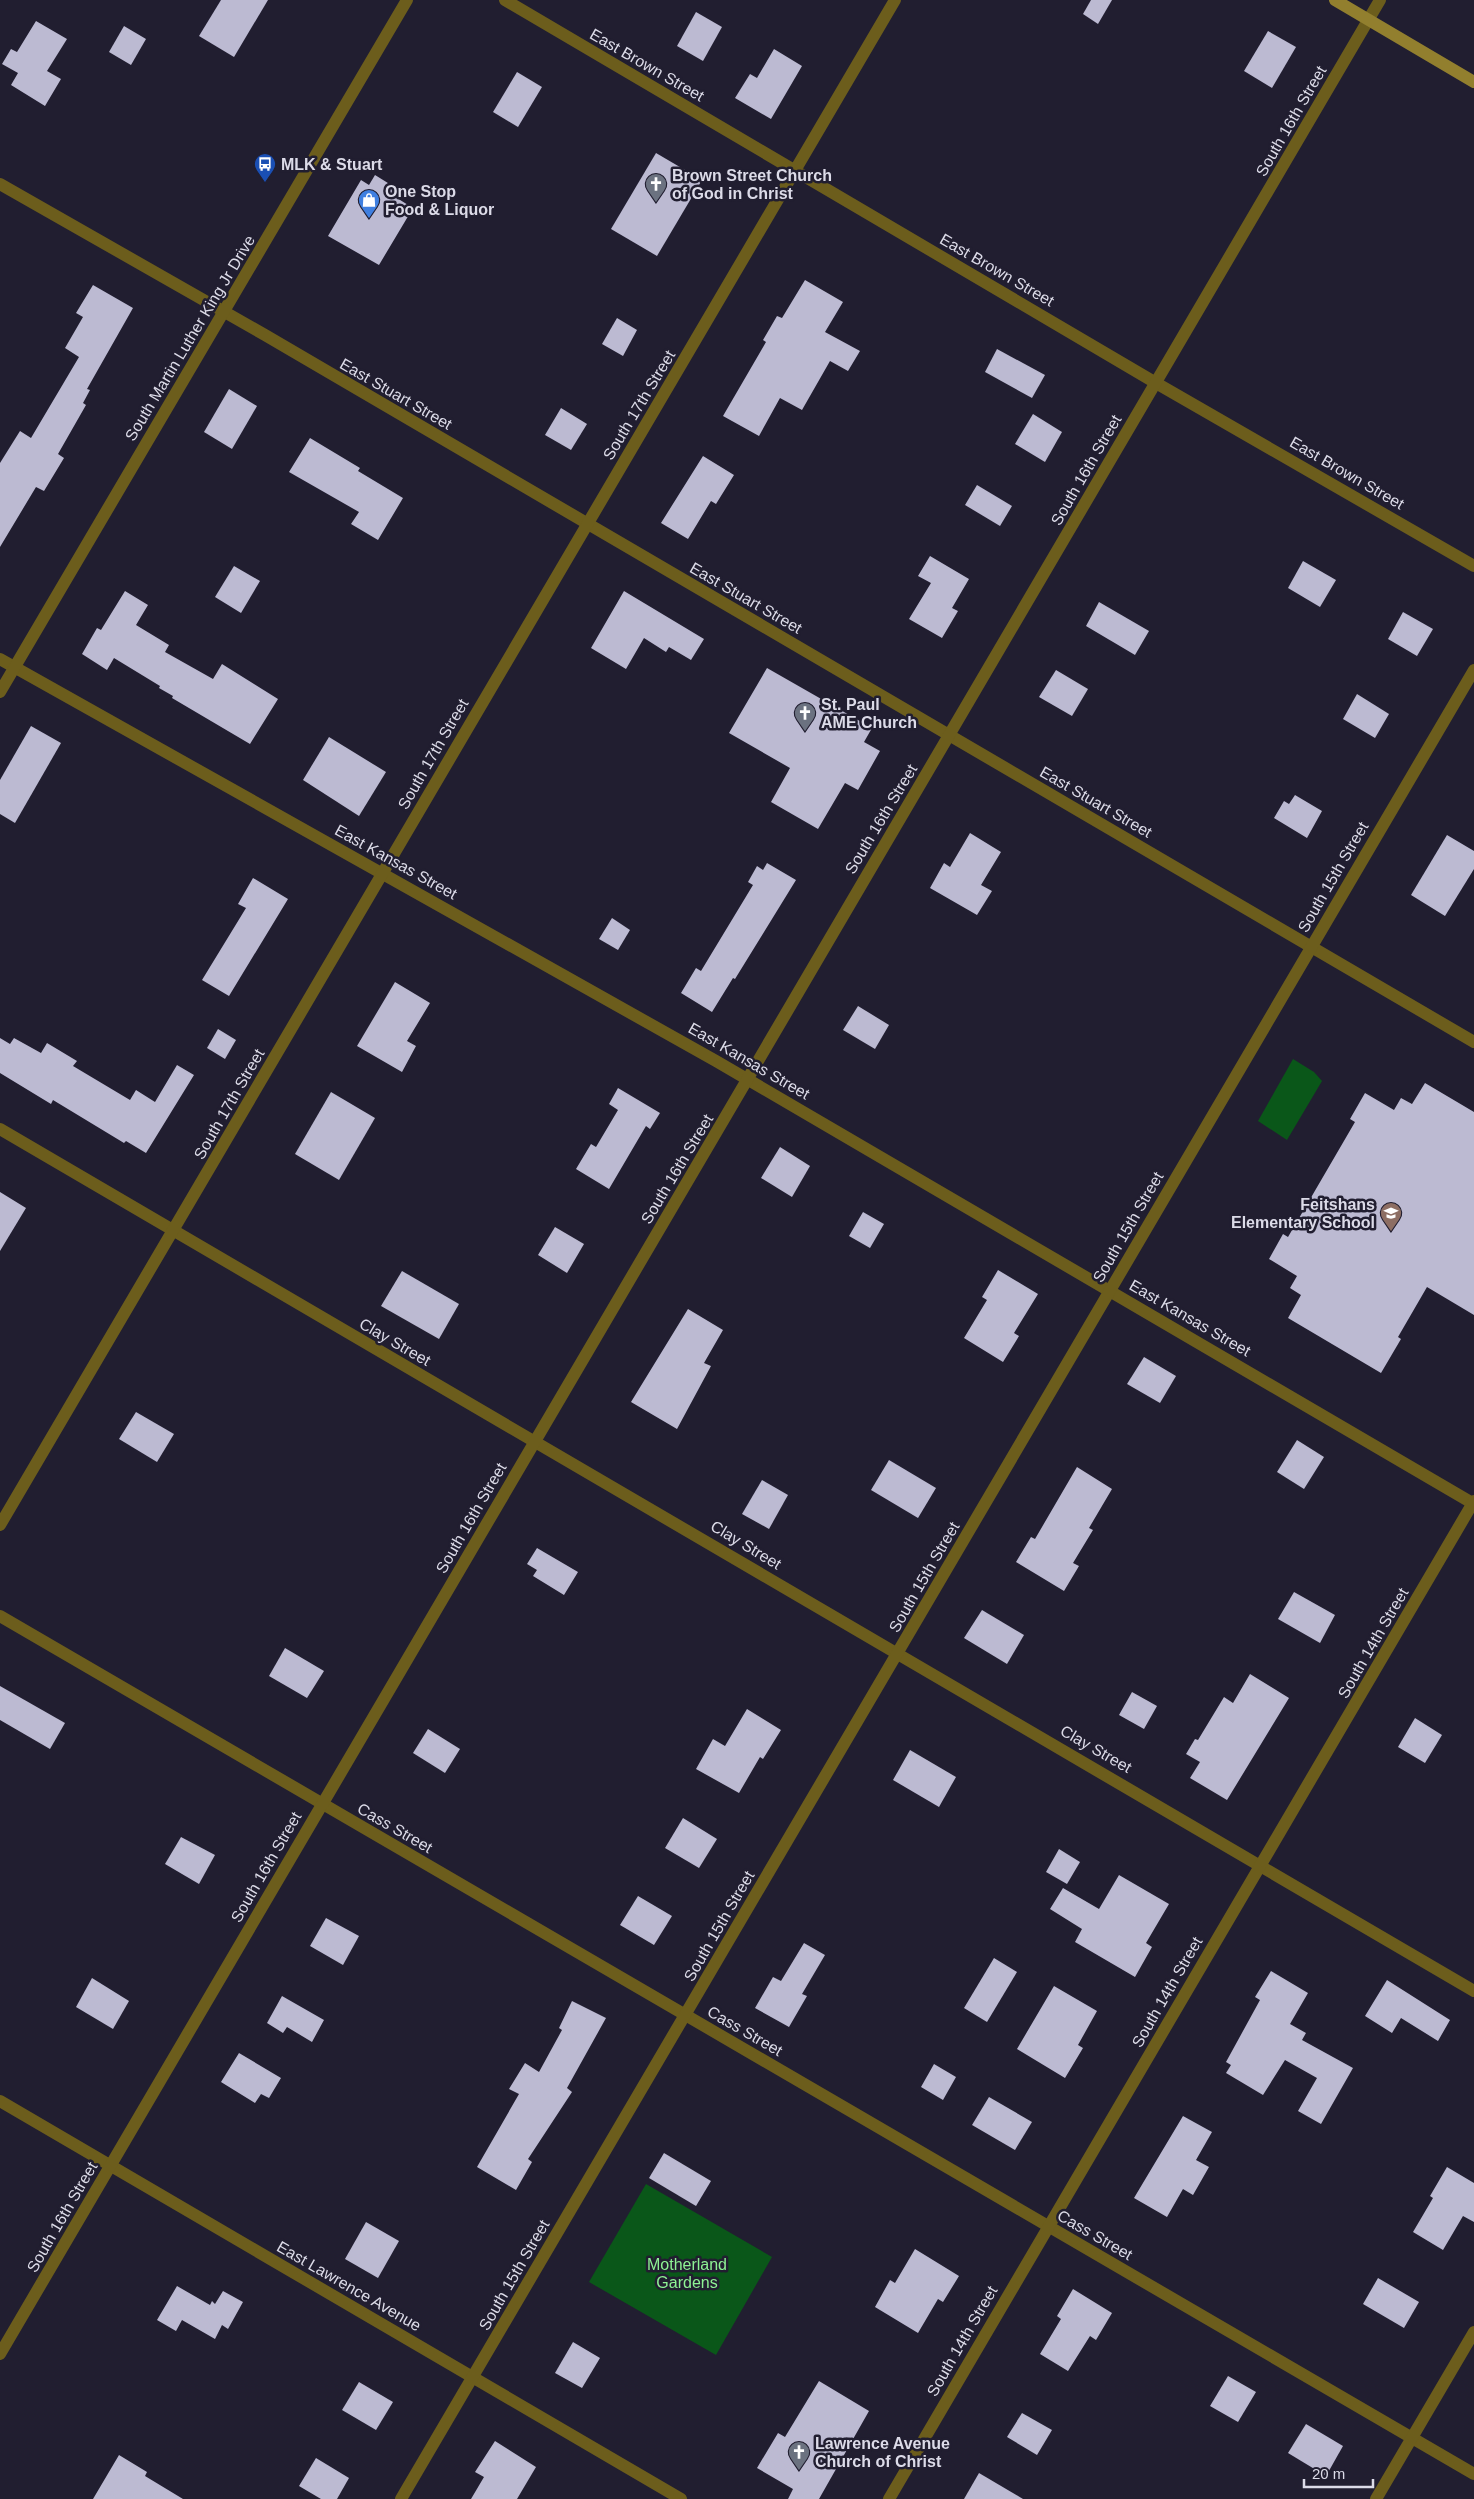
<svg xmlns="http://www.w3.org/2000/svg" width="1474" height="2499" font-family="Helvetica,sans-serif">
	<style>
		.green { fill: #0a5719 }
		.building { fill: #bcbad2 }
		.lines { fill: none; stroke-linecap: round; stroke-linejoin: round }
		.minor { stroke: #6c5d1c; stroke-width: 12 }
		.tertiary { stroke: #6c5d1c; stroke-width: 12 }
		.secondary { stroke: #927f2e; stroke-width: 12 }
		.labels { text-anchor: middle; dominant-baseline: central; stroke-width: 5; stroke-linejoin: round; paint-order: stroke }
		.street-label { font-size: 16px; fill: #dcdbe8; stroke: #211e30 }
		.poi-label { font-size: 16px; font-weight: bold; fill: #dcdbe8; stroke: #211e30; text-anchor: start }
		.park-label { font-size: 16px; fill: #8ef294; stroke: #211e30 }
	</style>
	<rect width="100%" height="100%" fill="#211e30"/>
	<!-- green -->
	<g class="green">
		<polygon points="1293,1059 1314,1072 1322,1081 1287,1140 1258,1121"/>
		<polygon points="646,2184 772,2257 716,2355 589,2282"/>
	</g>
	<!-- building -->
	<g class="building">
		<polygon points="221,0 268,0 234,57 199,36"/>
		<polygon points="1091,0 1112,0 1098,24 1083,14"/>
		<polygon points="696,12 722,27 703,61 677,46"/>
		<polygon points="36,21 67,39 47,71 61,79 45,106 11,85 18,73 2,64 11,49 17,52"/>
		<polygon points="124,26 146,39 131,65 109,52"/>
		<polygon points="1268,31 1296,47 1272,88 1244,71"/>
		<polygon points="774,49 802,66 771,119 735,98 750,74 757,78"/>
		<polygon points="517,72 542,87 518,127 493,112"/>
		<polygon points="656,153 702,180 657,256 611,229"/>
		<polygon points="375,175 396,188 392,195 413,208 379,265 328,236 361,180 369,185"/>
		<polygon points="805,280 843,302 825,332 860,351 848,371 830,361 802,410 780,398 759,436 723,416 766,342 763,340 777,316 782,318"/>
		<polygon points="93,285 133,308 87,389 90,390 83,403 86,405 58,454 64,458 44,491 36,487 0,547 0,463 20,431 31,438 79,357 65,348 83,317 76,313"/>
		<polygon points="617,318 637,330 623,356 602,344"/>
		<polygon points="997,349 1045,375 1032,398 985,372"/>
		<polygon points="229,389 257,406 232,449 204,432"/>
		<polygon points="561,408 587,424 571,450 545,435"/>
		<polygon points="1033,414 1062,432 1045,462 1015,444"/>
		<polygon points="310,438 360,468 358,471 403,498 378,540 351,524 359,512 289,472"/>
		<polygon points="703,456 734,475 716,504 711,501 688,539 661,523"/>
		<polygon points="977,485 1012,506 1000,526 965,505"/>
		<polygon points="930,556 969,579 952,608 958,611 942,638 909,619 931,583 918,576"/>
		<polygon points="1303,561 1336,580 1320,607 1288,588"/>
		<polygon points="234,566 260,581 241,613 215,597"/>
		<polygon points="125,591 148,605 136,625 169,645 165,652 213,679 222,664 278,699 250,744 172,698 173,696 159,688 160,686 114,658 107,670 82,654 97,628 101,630"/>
		<polygon points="624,591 704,639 691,660 669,647 666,652 644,638 626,669 591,648"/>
		<polygon points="1099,602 1149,631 1135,655 1086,626"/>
		<polygon points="1403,612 1433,629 1417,656 1388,639"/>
		<polygon points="767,668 872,728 864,742 880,751 858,790 845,783 818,829 771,802 790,768 729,733"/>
		<polygon points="1056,670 1088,689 1072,716 1039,697"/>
		<polygon points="1357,694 1389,714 1375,738 1343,719"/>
		<polygon points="31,726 61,743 15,823 0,814 0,780"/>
		<polygon points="329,737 386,772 359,816 303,780"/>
		<polygon points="1295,795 1322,811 1307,838 1274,818 1284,801 1289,804"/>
		<polygon points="970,833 1001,852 981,885 992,891 977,915 930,888 944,863 950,867"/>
		<polygon points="1447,835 1474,851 1474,869 1445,916 1411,895"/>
		<polygon points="767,863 796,880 735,979 733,978 712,1012 681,993 696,968 701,971 753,885 748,882 757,866 763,870"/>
		<polygon points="253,878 288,899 229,996 202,980 246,908 238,904"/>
		<polygon points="612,918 630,930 618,950 599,939"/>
		<polygon points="395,982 430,1003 407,1041 416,1046 402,1072 357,1046"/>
		<polygon points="858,1006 889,1025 875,1049 843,1030"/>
		<polygon points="218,1029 236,1040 225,1059 207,1048"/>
		<polygon points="0,1038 10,1044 14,1038 41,1053 47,1043 77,1061 73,1066 130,1100 136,1090 155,1102 177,1065 194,1075 146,1153 126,1141 124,1143 53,1100 51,1104 0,1073"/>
		<polygon points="1425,1083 1474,1112 1474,1315 1427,1287 1398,1337 1401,1339 1381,1373 1288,1318 1301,1295 1290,1288 1297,1276 1269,1259 1283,1234 1288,1237 1355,1122 1350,1119 1365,1093 1394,1110 1401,1098 1412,1104"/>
		<polygon points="618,1088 660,1113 650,1129 646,1126 609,1189 576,1169 591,1144 596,1147 618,1110 609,1104"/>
		<polygon points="331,1092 375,1118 339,1180 295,1154"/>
		<polygon points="780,1147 810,1166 792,1197 761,1178"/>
		<polygon points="0,1192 26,1208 0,1251"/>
		<polygon points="863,1212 884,1224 870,1248 849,1236"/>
		<polygon points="555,1227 584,1244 567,1273 538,1255"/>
		<polygon points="998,1270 1038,1294 1014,1333 1019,1336 1003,1362 964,1338 987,1300 982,1297"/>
		<polygon points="402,1271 459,1304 439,1339 381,1306"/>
		<polygon points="688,1309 723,1330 704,1363 711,1366 677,1429 631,1402"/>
		<polygon points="1144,1357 1176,1376 1160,1403 1127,1384"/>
		<polygon points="136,1412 174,1434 157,1462 119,1439"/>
		<polygon points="1297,1440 1324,1457 1304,1489 1277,1472"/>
		<polygon points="889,1460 936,1488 918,1518 871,1490"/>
		<polygon points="1077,1467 1112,1489 1089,1528 1093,1530 1073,1563 1079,1566 1064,1591 1016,1562 1031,1537 1035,1539"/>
		<polygon points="762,1480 788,1495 769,1529 742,1514"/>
		<polygon points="537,1548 578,1572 564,1595 533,1576 537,1570 527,1564"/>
		<polygon points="1294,1592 1335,1615 1320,1643 1278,1619"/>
		<polygon points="982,1610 1024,1635 1007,1664 964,1638"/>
		<polygon points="285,1648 324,1671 307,1698 269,1676"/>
		<polygon points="1250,1674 1289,1698 1227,1800 1190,1778 1200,1762 1186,1754 1195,1739 1198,1740 1224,1697 1233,1703"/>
		<polygon points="0,1686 65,1723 50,1749 0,1720"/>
		<polygon points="1132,1692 1157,1706 1144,1729 1119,1715"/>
		<polygon points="747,1709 781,1730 763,1759 760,1757 739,1793 696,1769 713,1739 725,1746"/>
		<polygon points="1415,1718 1442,1735 1425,1763 1398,1747"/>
		<polygon points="428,1729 460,1749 445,1773 413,1753"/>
		<polygon points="910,1750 956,1777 939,1807 893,1780"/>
		<polygon points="683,1818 717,1839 699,1868 665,1848"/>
		<polygon points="181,1837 215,1855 199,1884 165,1864"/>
		<polygon points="1059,1849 1080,1862 1067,1884 1046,1872"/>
		<polygon points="1119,1875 1169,1904 1146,1943 1152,1947 1135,1977 1075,1942 1082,1929 1050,1909 1063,1888 1099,1909"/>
		<polygon points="638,1896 672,1916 654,1945 620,1925"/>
		<polygon points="326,1918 359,1936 343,1965 310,1946"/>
		<polygon points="804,1943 825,1955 802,1994 807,1996 789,2027 755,2008 773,1977 781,1981"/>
		<polygon points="994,1958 1017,1972 987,2022 964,2008"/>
		<polygon points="1271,1971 1308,1993 1290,2024 1306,2033 1302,2040 1353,2068 1321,2124 1298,2111 1317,2078 1285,2060 1263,2095 1226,2073 1231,2065 1226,2062 1260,2000 1255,1997"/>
		<polygon points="92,1978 129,2001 113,2029 76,2007"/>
		<polygon points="1387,1980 1450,2020 1438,2041 1401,2018 1392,2033 1365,2016"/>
		<polygon points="1054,1986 1097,2011 1078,2045 1083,2048 1065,2078 1017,2049"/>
		<polygon points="282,1996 324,2020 312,2042 287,2027 283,2033 267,2023"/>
		<polygon points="572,2001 606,2018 567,2088 572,2092 528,2159 532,2162 516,2190 477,2167 519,2094 509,2089 525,2063 539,2072 562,2030 559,2028"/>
		<polygon points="239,2053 281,2078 269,2098 261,2094 255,2103 221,2082"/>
		<polygon points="934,2064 956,2077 943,2100 921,2087"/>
		<polygon points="989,2097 1032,2122 1015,2150 972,2125"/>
		<polygon points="1183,2116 1212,2132 1196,2160 1209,2167 1193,2195 1183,2189 1167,2217 1134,2198"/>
		<polygon points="664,2153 711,2181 696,2206 649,2178"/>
		<polygon points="1447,2167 1474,2183 1474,2222 1463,2216 1443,2250 1413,2232 1433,2198 1430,2196"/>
		<polygon points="366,2222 399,2241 378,2278 345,2259"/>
		<polygon points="915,2249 959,2276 943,2302 938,2299 918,2333 875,2307 890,2280 895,2283"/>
		<polygon points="1378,2278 1419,2302 1404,2328 1363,2304"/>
		<polygon points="177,2286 210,2305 212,2301 215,2304 223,2291 243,2302 228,2329 222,2325 215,2339 182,2320 176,2331 157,2320"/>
		<polygon points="1073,2289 1112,2313 1096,2340 1090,2336 1068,2371 1040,2354 1061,2319 1057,2316"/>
		<polygon points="573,2342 600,2358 582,2388 555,2373"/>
		<polygon points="1228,2376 1256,2392 1238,2422 1210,2406"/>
		<polygon points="819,2381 869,2411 819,2499 788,2499 793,2489 757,2468 778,2433 785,2437"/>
		<polygon points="359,2382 393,2402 376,2430 342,2410"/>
		<polygon points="1022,2413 1052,2430 1037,2455 1007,2437"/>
		<polygon points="1306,2424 1343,2446 1326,2476 1288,2453"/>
		<polygon points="495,2441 536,2467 517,2499 471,2499 484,2477 475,2472"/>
		<polygon points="119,2455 147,2472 145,2476 183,2499 93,2499"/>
		<polygon points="316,2458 349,2478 337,2499 321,2499 299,2486"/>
		<polygon points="979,2473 1023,2499 964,2499"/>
	</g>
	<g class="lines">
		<!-- minor -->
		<g class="minor">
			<polyline points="505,0 1156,383 1474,566"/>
			<polyline points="0,184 265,335 1474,1042"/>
			<polyline points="0,659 716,1061 1474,1504"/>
			<polyline points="0,1129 1474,1991"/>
			<polyline points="0,1525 895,0"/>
			<polyline points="0,1616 1474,2474"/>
			<polyline points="0,2101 681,2499"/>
			<polyline points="0,2354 1380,0"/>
			<polyline points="401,2499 1474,670"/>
			<polyline points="889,2499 1474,1501"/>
			<polyline points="1376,2499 1474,2332"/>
		</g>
		<!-- tertiary -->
		<polyline class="tertiary" points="0,692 407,0"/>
		<!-- secondary -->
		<polyline class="secondary" points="1335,0 1474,82"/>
	</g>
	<!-- icons -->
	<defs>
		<g id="bus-pin" transform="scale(1.125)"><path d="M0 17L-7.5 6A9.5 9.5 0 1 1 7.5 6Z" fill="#1a4fb4" stroke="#211e30"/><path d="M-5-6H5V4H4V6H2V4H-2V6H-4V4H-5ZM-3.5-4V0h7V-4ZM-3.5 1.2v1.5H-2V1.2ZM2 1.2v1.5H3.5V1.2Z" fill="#fff"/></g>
		<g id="church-pin" transform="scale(1.125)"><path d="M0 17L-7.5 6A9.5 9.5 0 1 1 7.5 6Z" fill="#6b7280" stroke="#211e30"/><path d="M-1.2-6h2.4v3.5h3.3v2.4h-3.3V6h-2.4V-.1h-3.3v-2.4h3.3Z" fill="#fff"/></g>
		<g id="shop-pin" transform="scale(1.125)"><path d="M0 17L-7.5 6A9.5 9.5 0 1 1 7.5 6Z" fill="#3f7fe0" stroke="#211e30"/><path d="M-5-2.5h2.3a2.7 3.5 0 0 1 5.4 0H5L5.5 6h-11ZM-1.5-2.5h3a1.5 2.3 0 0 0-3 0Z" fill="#fff"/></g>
		<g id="school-pin" transform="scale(1.125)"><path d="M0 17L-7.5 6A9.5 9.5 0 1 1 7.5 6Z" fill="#8d6e63" stroke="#211e30"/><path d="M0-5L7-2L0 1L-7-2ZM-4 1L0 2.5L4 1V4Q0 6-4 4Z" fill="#fff"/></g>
	</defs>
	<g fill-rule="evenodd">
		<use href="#bus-pin" x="265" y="164"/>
		<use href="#church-pin" x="656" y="184"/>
		<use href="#shop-pin" x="369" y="200"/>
		<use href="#church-pin" x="805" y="713"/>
		<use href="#school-pin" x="1391" y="1213"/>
		<use href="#church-pin" x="799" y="2452"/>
	</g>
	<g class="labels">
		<!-- street labels -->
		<g class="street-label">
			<text transform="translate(647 65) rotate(30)">East Brown Street</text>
			<text transform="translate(1291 121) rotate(-60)">South 16th Street</text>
			<text transform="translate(997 270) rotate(30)">East Brown Street</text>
			<text transform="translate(190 338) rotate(-59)">South Martin Luther King Jr Drive</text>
			<text transform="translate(396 394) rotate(30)">East Stuart Street</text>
			<text transform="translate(639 405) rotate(-59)">South 17th Street</text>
			<text transform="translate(1086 470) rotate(-60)">South 16th Street</text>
			<text transform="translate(1347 473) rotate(30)">East Brown Street</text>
			<text transform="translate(746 598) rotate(30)">East Stuart Street</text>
			<text transform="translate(433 754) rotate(-60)">South 17th Street</text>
			<text transform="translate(1096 802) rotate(30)">East Stuart Street</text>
			<text transform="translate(881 819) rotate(-59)">South 16th Street</text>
			<text transform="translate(396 862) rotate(29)">East Kansas Street</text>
			<text transform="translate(1333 877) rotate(-60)">South 15th Street</text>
			<text transform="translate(749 1061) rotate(30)">East Kansas Street</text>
			<text transform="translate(229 1104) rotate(-60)">South 17th Street</text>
			<text transform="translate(677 1169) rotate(-59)">South 16th Street</text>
			<text transform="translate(1128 1227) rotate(-60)">South 15th Street</text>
			<text transform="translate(1190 1318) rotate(30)">East Kansas Street</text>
			<text transform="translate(395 1342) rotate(30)">Clay Street</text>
			<text transform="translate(471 1518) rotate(-60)">South 16th Street</text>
			<text transform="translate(746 1545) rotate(31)">Clay Street</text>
			<text transform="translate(924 1577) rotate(-60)">South 15th Street</text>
			<text transform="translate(1373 1643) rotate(-60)">South 14th Street</text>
			<text transform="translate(1096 1749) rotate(30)">Clay Street</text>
			<text transform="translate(395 1828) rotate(30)">Cass Street</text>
			<text transform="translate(266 1867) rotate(-60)">South 16th Street</text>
			<text transform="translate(719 1926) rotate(-60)">South 15th Street</text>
			<text transform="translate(1167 1992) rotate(-60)">South 14th Street</text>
			<text transform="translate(745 2031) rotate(30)">Cass Street</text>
			<text transform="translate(62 2217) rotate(-60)">South 16th Street</text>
			<text transform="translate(1095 2235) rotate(30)">Cass Street</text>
			<text transform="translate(514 2275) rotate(-60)">South 15th Street</text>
			<text transform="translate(349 2286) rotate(30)">East Lawrence Avenue</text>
			<text transform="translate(962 2341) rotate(-60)">South 14th Street</text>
		</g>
		<!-- poi labels -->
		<g class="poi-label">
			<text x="281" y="164">MLK &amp; Stuart</text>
			<text x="672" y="175">Brown Street Church<tspan x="672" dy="18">of God in Christ</tspan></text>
			<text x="385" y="191">One Stop<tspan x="385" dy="18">Food &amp; Liquor</tspan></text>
			<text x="821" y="704">St. Paul<tspan x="821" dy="18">AME Church</tspan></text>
			<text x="1375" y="1204" text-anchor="end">Feitshans<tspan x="1375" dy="18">Elementary School</tspan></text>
			<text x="815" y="2443">Lawrence Avenue<tspan x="815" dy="18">Church of Christ</tspan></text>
		</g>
		<!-- park labels -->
		<g class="park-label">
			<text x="687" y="2264">Motherland<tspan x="687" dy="18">Gardens</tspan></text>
		</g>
	</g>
	<!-- scale -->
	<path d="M1304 2479v8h69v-8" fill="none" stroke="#dcdbe8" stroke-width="2.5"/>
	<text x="1312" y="2479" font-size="15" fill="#dcdbe8" stroke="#211e30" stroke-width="4" paint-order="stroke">20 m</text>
</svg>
